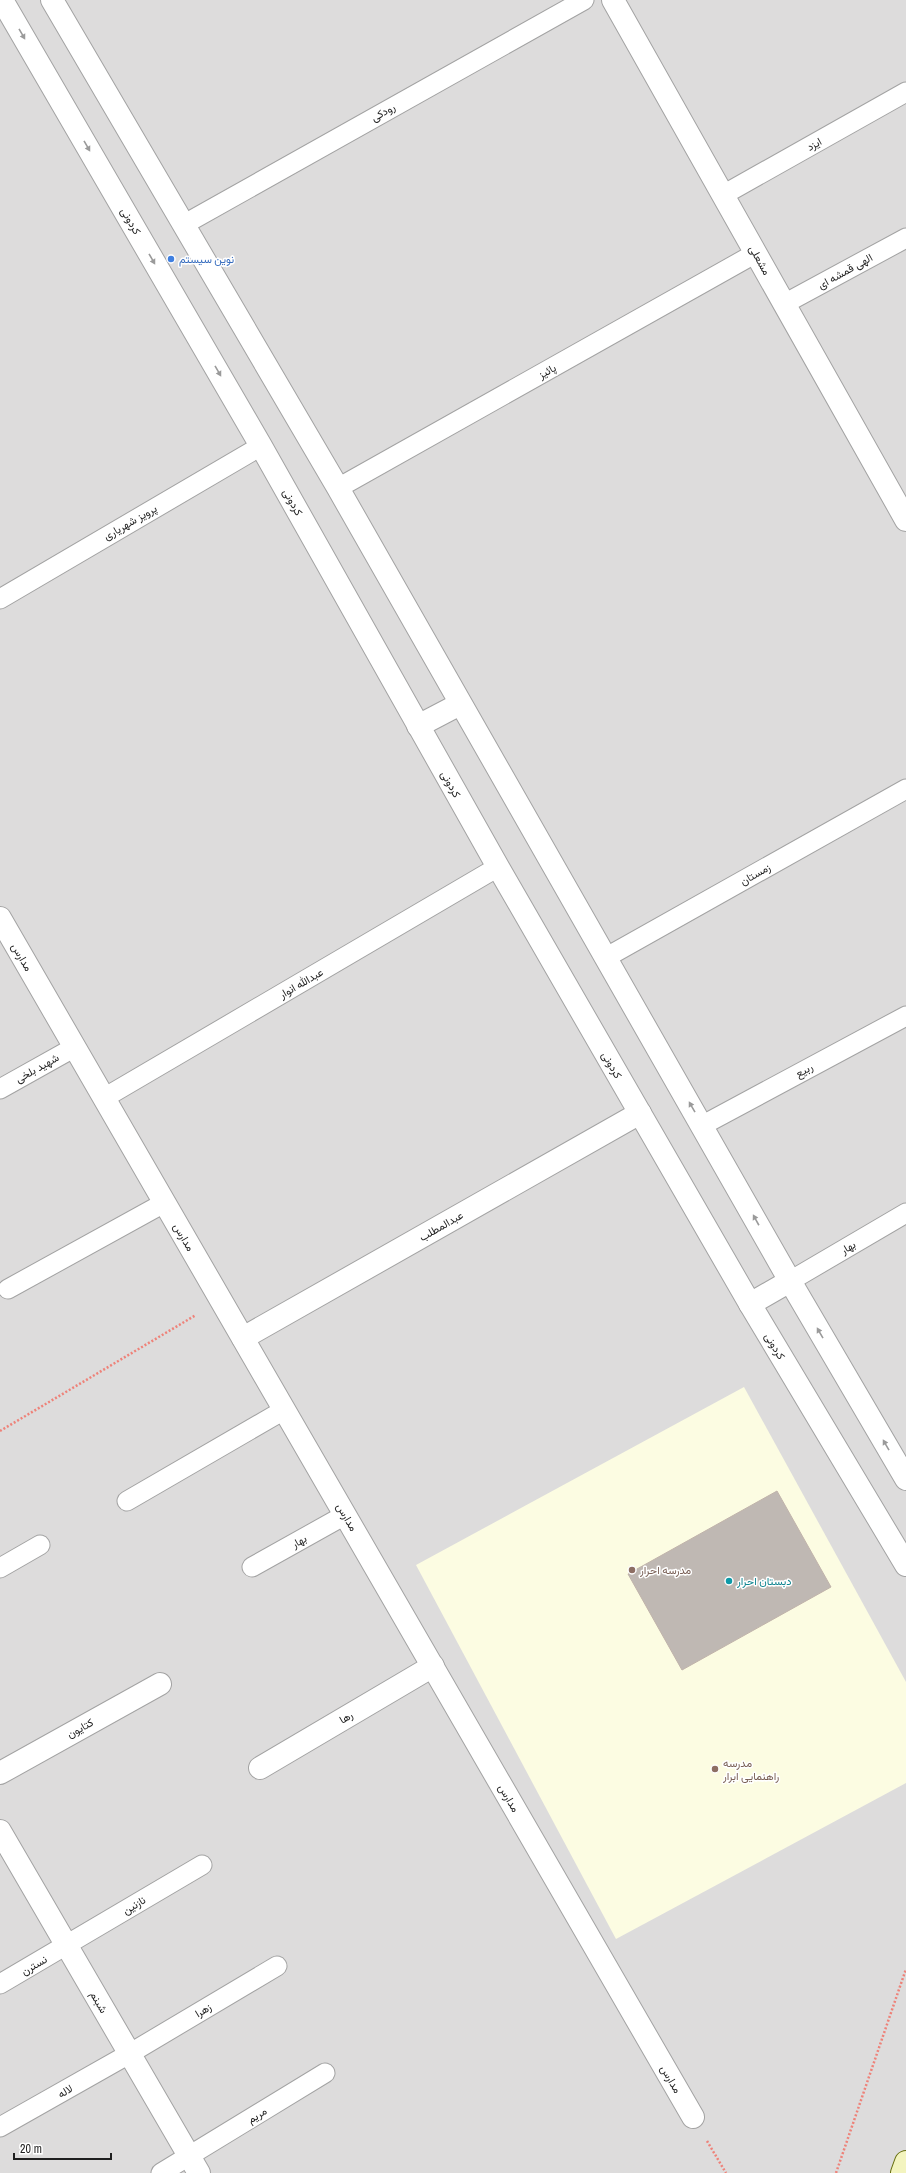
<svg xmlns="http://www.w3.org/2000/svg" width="906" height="2173" font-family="'Archivo Narrow',Vazirmatn,sans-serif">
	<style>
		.residential { fill: #dddcdc }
		.education { fill: #fcfce2 }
		.building { fill: #bfb8b3; stroke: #c0b3aa }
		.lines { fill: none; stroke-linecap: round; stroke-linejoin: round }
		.service-casing { stroke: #a3a3a3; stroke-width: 21 }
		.minor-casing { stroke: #a3a3a3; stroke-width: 24 }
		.tertiary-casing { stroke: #a3a3a3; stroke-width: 24 }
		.secondary-casing { stroke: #666e0e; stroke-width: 24 }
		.path { stroke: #ee8279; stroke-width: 2.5; stroke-dasharray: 2 2; stroke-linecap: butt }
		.service { stroke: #fff; stroke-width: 19 }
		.minor { stroke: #fff; stroke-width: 22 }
		.tertiary { stroke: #fff; stroke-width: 22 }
		.secondary { stroke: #f3f4bf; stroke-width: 22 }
		.oneway { fill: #9a9a9a }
		.shop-dot { fill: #3f7fe0; stroke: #fff; stroke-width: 1.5 }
		.education-dot { fill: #8d6e63; stroke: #fff; stroke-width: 1.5 }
		.culture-dot { fill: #0f9aa8; stroke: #fff; stroke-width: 1.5 }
		.labels { text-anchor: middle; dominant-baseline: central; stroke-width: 3; stroke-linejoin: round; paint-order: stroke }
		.street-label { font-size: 11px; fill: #1f1f1f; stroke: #fff }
		.shop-label { font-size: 11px; fill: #366cbe; stroke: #fff; text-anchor: start }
		.education-label { font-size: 11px; fill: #785e54; stroke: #fff; text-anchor: start }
		.culture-label { font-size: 11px; fill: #0d838f; stroke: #fff; text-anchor: start }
	</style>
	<rect width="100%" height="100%" fill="#efece7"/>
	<!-- residential -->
	<rect class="residential" x="0" y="0" width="906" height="2173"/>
	<!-- education -->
	<polygon class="education" points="744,1387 906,1682 906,1783 616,1939 416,1565"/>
	<!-- building -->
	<polygon class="building" points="777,1491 831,1587 682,1670 628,1574"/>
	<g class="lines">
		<!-- service casing -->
		<g class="service-casing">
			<g id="service">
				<polyline points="723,195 906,92"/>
				<polyline points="183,225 584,0"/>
				<polyline points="784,304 906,238"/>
				<polyline points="338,488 756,253"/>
				<polyline points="0,599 261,446"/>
				<polyline points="605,958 906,789"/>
				<polyline points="0,1089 75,1047"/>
				<polyline points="104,1098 498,867"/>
				<polyline points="703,1125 906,1016"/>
				<polyline points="790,1281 906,1213"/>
				<polyline points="8,1289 164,1203"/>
				<polyline points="127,1501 284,1410"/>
				<polyline points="252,1567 345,1515"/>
				<polyline points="0,1568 40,1545"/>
				<polyline points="0,1984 202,1865"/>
				<polyline points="0,2127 129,2054 277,1966"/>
				<polyline points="161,2173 325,2073"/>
			</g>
		</g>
		<!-- minor casing -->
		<g class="minor-casing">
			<g id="minor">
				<polyline points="613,0 906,520"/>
				<polyline points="0,918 693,2117"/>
				<polyline points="243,1338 640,1113"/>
				<polyline points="260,1768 433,1666"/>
				<polyline points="0,1773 160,1684"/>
				<polyline points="0,1831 199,2173"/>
			</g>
		</g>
		<!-- tertiary casing -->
		<g class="tertiary-casing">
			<g id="tertiary">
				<polyline points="2,0 261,446 498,867 750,1304 906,1565"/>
				<polyline points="52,0 338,488 790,1281 906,1479"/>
				<polyline points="418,726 460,704"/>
				<polyline points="750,1304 790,1281"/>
			</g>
		</g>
		<!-- secondary casing -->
		<g class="secondary-casing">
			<polyline id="secondary" points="902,2173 906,2162"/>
		</g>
		<!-- path -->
		<g class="path">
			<polyline points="0,1431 196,1315"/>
			<polyline points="707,2141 726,2173"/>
			<polyline points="836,2173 906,1969"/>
		</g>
		<!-- service -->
		<use href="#service" class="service"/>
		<!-- minor -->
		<use href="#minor" class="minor"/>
		<!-- tertiary -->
		<use href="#tertiary" class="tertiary"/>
		<!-- secondary -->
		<use href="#secondary" class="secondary"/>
	</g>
	<!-- one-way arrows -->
	<defs><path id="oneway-solid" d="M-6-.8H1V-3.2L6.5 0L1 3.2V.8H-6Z"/></defs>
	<g class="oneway">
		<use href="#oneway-solid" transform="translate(22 34) rotate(60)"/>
		<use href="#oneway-solid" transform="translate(87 146) rotate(60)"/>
		<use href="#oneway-solid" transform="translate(152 259) rotate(60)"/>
		<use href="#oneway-solid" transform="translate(218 371) rotate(60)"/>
		<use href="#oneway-solid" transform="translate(692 1107) rotate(-120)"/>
		<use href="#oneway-solid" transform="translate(756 1220) rotate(-119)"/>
		<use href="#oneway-solid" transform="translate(820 1333) rotate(-120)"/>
		<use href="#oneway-solid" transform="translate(886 1445) rotate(-120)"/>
	</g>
	<!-- markers -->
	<circle class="shop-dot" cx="171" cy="259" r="4"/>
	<g class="education-dot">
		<circle cx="632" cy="1570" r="4"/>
		<circle cx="715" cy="1769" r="4"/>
	</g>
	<circle class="culture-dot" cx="729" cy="1581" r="4"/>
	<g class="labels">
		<!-- street labels -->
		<g class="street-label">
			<text transform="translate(383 112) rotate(-29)">رودکی</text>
			<text transform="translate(814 144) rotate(-29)">ایزد</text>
			<text transform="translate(131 221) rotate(60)">کردونی</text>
			<text transform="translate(760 260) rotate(61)">مشعلی</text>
			<text transform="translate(845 271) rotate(-29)">الهی قمشه ای</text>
			<text transform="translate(547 371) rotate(-29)">پائیز</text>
			<text transform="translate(293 502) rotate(61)">کردونی</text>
			<text transform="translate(130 522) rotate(-30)">پرویز شهریاری</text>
			<text transform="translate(451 784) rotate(61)">کردونی</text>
			<text transform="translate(755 874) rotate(-29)">زمستان</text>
			<text transform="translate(22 957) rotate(60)">مدارس</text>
			<text transform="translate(301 983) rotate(-30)">عبدالله انوار</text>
			<text transform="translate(612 1065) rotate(60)">کردونی</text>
			<text transform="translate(37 1068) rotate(-29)">شهید بلخی</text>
			<text transform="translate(804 1070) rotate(-28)">ربیع</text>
			<text transform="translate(441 1226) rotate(-30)">عبدالمطلب</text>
			<text transform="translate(184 1237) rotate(60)">مدارس</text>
			<text transform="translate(848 1247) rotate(-31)">بهار</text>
			<text transform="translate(775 1346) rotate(59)">کردونی</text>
			<text transform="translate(347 1517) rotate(60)">مدارس</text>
			<text transform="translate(299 1541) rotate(-29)">بهار</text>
			<text transform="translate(346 1717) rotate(-31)">رها</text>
			<text transform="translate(80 1728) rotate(-29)">کتایون</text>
			<text transform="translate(509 1798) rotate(60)">مدارس</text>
			<text transform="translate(134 1905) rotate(-31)">نازنین</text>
			<text transform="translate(34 1965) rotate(-30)">نسترن</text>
			<text transform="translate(99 2002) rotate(60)">شبنم</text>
			<text transform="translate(203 2010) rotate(-31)">زهرا</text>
			<text transform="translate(671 2079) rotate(60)">مدارس</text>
			<text transform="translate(65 2091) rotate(-30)">لاله</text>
			<text transform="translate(257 2115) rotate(-32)">مریم</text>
		</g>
		<!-- shop labels -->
		<g class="shop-label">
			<text x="179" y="259">نوین سیستم</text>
		</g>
		<!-- education labels -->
		<g class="education-label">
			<text x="640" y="1570">مدرسه احرار</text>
			<text x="723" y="1763">مدرسه<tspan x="723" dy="13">راهنمایی ابرار</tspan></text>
		</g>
		<!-- culture labels -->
		<g class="culture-label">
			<text x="737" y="1581">دبستان احرار</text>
		</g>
	</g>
	<!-- scale -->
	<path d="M14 2153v6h97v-6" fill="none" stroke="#1f1f1f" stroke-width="2"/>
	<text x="20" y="2153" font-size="12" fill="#1f1f1f" stroke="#ffffff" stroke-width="3" paint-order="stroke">20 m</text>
</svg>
